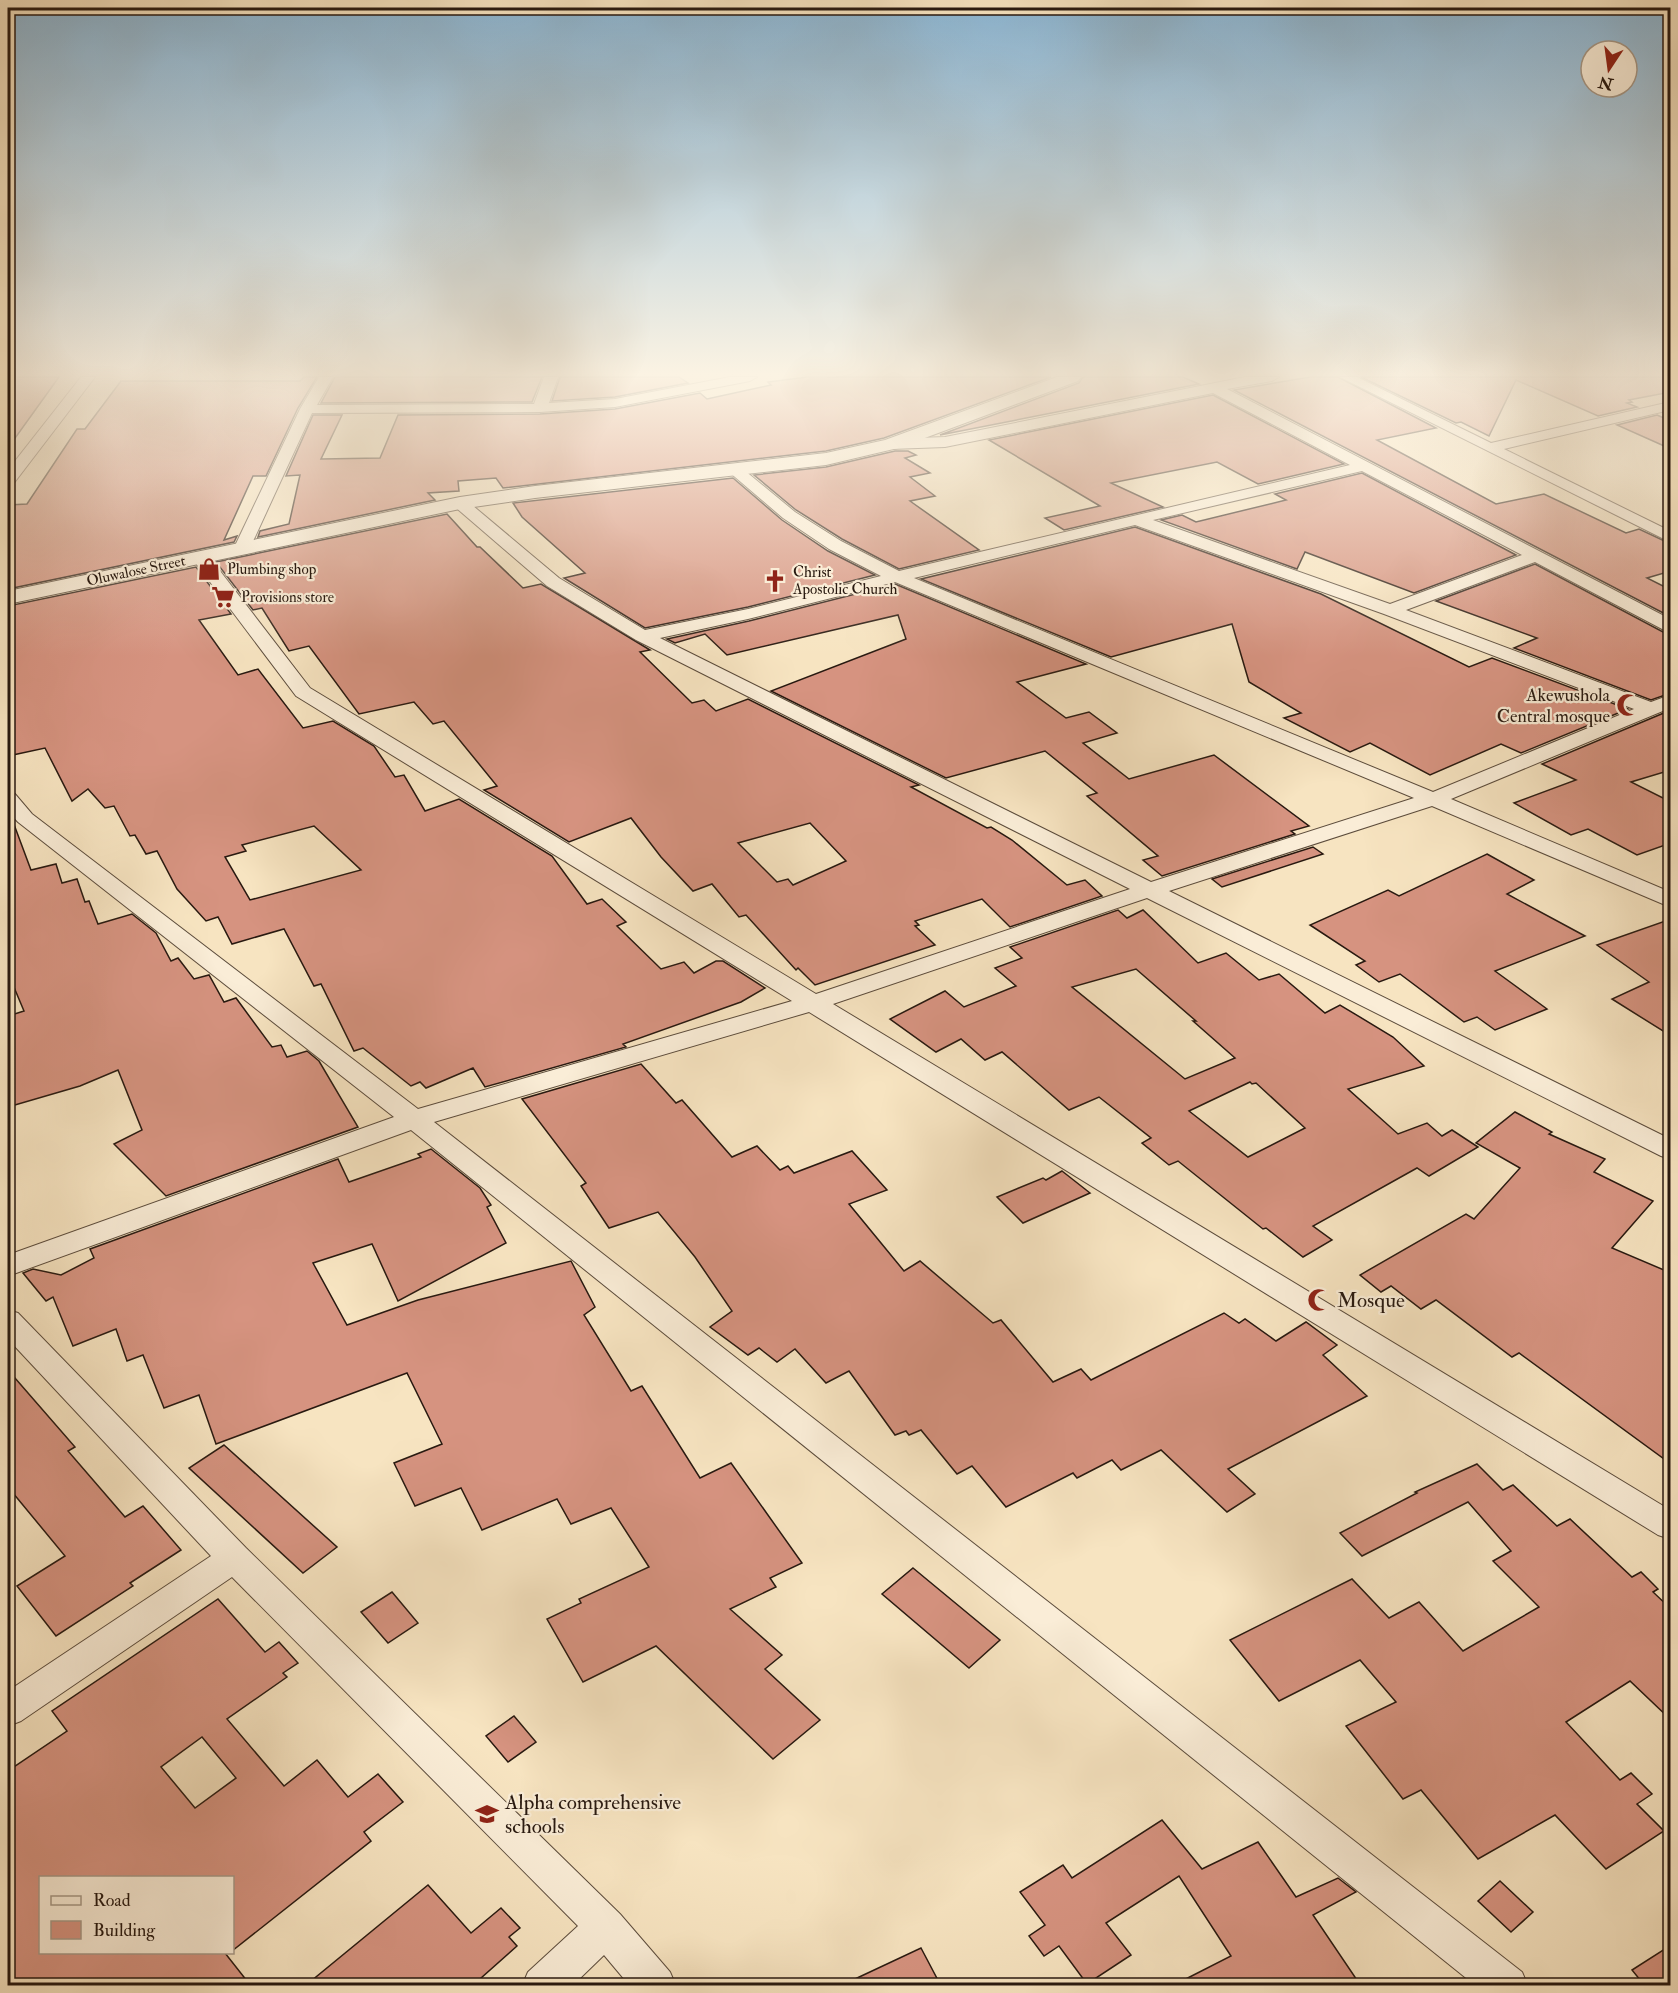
<svg xmlns="http://www.w3.org/2000/svg" width="1678" height="1993" font-family="'IM FELL Double Pica',serif">
	<style>
		.building { fill: #d69380; stroke: #281910; stroke-width: 1.5; fill-rule: evenodd }
		.lines { fill: none; stroke-linecap: round; stroke-linejoin: round }
		.minor-casing { stroke: #5c4c3c; stroke-width: 2 }
		.tertiary-casing { stroke: #5c4c3c; stroke-width: 2 }
		.minor { fill: #faedd7; fill-rule: evenodd }
		.tertiary { fill: #faedd7; fill-rule: evenodd }
		.labels { text-anchor: middle; dominant-baseline: central; stroke-width: 4.5; stroke-linejoin: round; paint-order: stroke }
		.far-poi-label { font-size: 15px; fill: #281910; stroke: #faedd7; text-anchor: start }
		.far-street-label { font-size: 15px; fill: #281910; stroke: #faedd7 }
		.poi-label { font-size: 18px; fill: #281910; stroke: #faedd7; text-anchor: end }
		.near-poi-label { font-size: 21px; fill: #281910; stroke: #faedd7; text-anchor: start }
	</style>
	<rect width="100%" height="100%" fill="#f7e4c1"/>
	<filter id="stains"><feTurbulence type="fractalNoise" baseFrequency=".00333" numOctaves="4"/><feColorMatrix values="0 0 0 0 .2 0 0 0 0 .09 0 0 0 0 .02 0 0 0 .5 -.17"/></filter>
	<radialGradient id="worn" r=".72"><stop offset=".6" stop-color="#630" stop-opacity="0"/><stop offset="1" stop-color="#630" stop-opacity=".3"/></radialGradient>
	<!-- building -->
	<g class="building">
		<polygon points="8,377 59,377 8,448"/>
		<polygon points="304,377 317,377 298,408 266,476 253,476 224,540 237,536 234,542 8,589 8,505 27,504 77,429 85,429 121,381 300,381"/>
		<polygon points="335,377 542,377 532,402 321,403"/>
		<polygon points="560,377 679,377 688,383 615,397 552,401"/>
		<polygon points="807,377 1051,377 884,438 826,451 503,488 496,478 458,481 459,491 428,493 435,500 258,537 260,531 289,524 300,475 286,476 313,415 342,415 321,459 380,458 398,415 540,414 615,409 700,393 707,399 771,385 768,382"/>
		<polygon points="1083,377 1183,377 1199,384 940,435 1079,383"/>
		<polygon points="1310,377 1338,377 1436,428 1377,440 1496,504 1544,494 1626,533 1639,529 1671,544 1671,571 1647,578 1671,590 1671,617 1234,390"/>
		<polygon points="1361,377 1671,377 1671,392 1629,400 1632,402 1627,403 1637,407 1598,416 1516,380 1489,436 1461,422 1456,423"/>
		<polygon points="1213,395 1344,464 1258,484 1217,462 1111,483 1163,507 1064,530 1045,518 1100,506 989,440"/>
		<polygon points="1657,415 1671,421 1671,449 1617,425"/>
		<polygon points="895,451 908,451 916,455 905,458 930,473 910,477 935,496 910,501 979,550 899,569 842,539 796,510 754,475 826,467"/>
		<polygon points="1362,473 1516,555 1414,593 1305,552 1297,569 1161,520 1182,515 1196,522 1286,500 1275,494"/>
		<polygon points="733,478 782,520 828,551 875,575 748,607 645,628 564,578 585,573 522,517 513,503"/>
		<path d="M447,514L477,547H480L523,588L541,584L650,650L640,652L692,703L704,700L716,711L748,699L919,785L911,787L987,828L991,827L1012,840L1067,885L1085,880L1102,896L1010,927L982,899L915,921L919,925L915,926L935,945L815,985L798,968L796,970L746,915L739,917L712,884L693,891L661,857L631,818L569,842L484,790L497,786L444,721L433,724L414,702L359,714L309,646L289,651L262,608L253,610L216,562ZM810,823L846,861L793,885L788,879L777,882L738,843Z"/>
		<polygon points="1135,527 1321,594 1469,667 1492,658 1628,709 1521,753 1501,744 1430,775 1370,743 1350,752 1284,718 1301,713 1249,682 1232,624 1111,657 921,579"/>
		<polygon points="1535,564 1663,632 1671,633 1671,693 1651,700 1514,648 1537,638 1436,601"/>
		<path d="M196,567L231,614L199,620L238,675L258,669L303,728L333,721L374,746L395,777L404,775L425,811L459,799L552,856L587,904L602,899L626,922L617,926L661,969L684,962L694,973L716,961H723L765,988L741,1002L623,1044L626,1047L485,1087L473,1068L426,1088L420,1082L411,1086L363,1048L354,1051L321,984L314,986L284,929L232,944L218,917L206,921L177,889L157,851L146,854L135,835L130,836L114,806L105,808L88,789L72,801L45,748L8,756V606ZM314,826L361,870L250,900L225,857L246,851L242,845Z"/>
		<polygon points="895,584 1086,664 1017,682 1066,718 1089,712 1117,733 1083,743 1129,779 1214,755 1309,826 1291,831 1295,834 1162,876 1143,860 1158,856 1087,796 1097,793 1045,751 946,778 771,691 906,639 898,615 727,655 705,634 675,643 667,639 749,621"/>
		<polygon points="1671,710 1671,770 1631,782 1671,802 1671,843 1637,855 1588,829 1571,835 1514,803 1576,780 1542,764"/>
		<polygon points="8,814 12,819 31,870 56,864 62,883 77,879 85,902 89,901 98,924 132,914 156,933 171,961 178,958 194,979 209,975 224,1002 236,998 272,1047 281,1045 287,1057 307,1051 319,1061 358,1127 166,1196 114,1144 142,1130 118,1070 80,1086 8,1107 8,1016 24,1011 8,973"/>
		<polygon points="1313,847 1323,854 1222,887 1212,879"/>
		<polygon points="1487,854 1534,880 1507,894 1585,936 1495,971 1547,1009 1495,1030 1477,1017 1464,1022 1400,974 1379,982 1356,965 1365,961 1310,925 1388,890 1399,896"/>
		<path d="M1118,910L1127,918L1143,910L1198,963L1226,953L1259,980L1279,974L1325,1013L1340,1005L1393,1037L1424,1066L1348,1089L1398,1134L1427,1123L1442,1136L1452,1130L1478,1147L1429,1176L1417,1168L1313,1226L1332,1240L1303,1257L1266,1228L1263,1229L1178,1161L1169,1165L1142,1143L1151,1138L1099,1097L1069,1110L1002,1052L985,1060L961,1039L936,1052L890,1019L945,991L964,1007L1016,986L995,968L1022,958L1010,947ZM1136,969L1196,1021H1193L1235,1058L1185,1079L1072,987ZM1250,1082L1252,1084L1256,1083L1305,1128L1248,1157L1189,1111Z"/>
		<polygon points="1671,919 1671,1036 1612,999 1649,982 1597,945"/>
		<polygon points="641,1064 676,1103 682,1100 732,1157 757,1146 780,1170 788,1166 794,1173 852,1151 887,1190 849,1204 904,1271 920,1261 993,1323 1001,1320 1053,1382 1081,1369 1091,1380 1224,1313 1239,1323 1245,1319 1276,1341 1306,1322 1337,1345 1323,1355 1367,1396 1228,1469 1255,1494 1227,1512 1161,1450 1121,1470 1112,1460 1077,1478 1073,1473 1006,1507 972,1466 957,1474 921,1430 909,1435 906,1431 895,1435 849,1371 826,1383 795,1349 777,1362 759,1348 748,1355 710,1327 732,1311 695,1257 658,1212 609,1228 581,1186 586,1183 522,1099"/>
		<polygon points="1515,1112 1552,1132 1549,1134 1605,1159 1594,1172 1653,1201 1612,1248 1671,1273 1671,1464 1519,1353 1512,1357 1436,1300 1421,1309 1391,1286 1381,1292 1360,1275 1466,1214 1474,1219 1520,1168 1476,1143"/>
		<polygon points="431,1149 480,1188 491,1205 487,1207 506,1243 398,1301 372,1244 313,1263 347,1325 418,1300 571,1261 595,1307 584,1315 631,1391 642,1386 700,1478 731,1463 802,1563 770,1578 776,1587 730,1609 782,1655 765,1669 820,1720 773,1759 656,1646 583,1682 547,1619 581,1603 579,1599 649,1567 611,1508 571,1524 557,1499 482,1530 461,1488 415,1506 394,1463 442,1444 407,1373 216,1444 199,1395 164,1408 143,1355 127,1361 116,1329 73,1346 53,1297 46,1301 23,1273 33,1269 61,1275 94,1258 90,1249 338,1159 349,1182 421,1157 418,1154"/>
		<polygon points="1062,1171 1090,1193 1023,1223 997,1197 1043,1178 1046,1180"/>
		<polygon points="8,1370 75,1447 68,1451 125,1517 143,1506 181,1550 130,1583 133,1586 56,1636 17,1586 65,1556 8,1487"/>
		<polygon points="224,1445 337,1547 303,1573 189,1468"/>
		<polygon points="1477,1464 1503,1490 1513,1485 1557,1526 1570,1519 1632,1577 1641,1572 1658,1589 1653,1592 1671,1609 1671,1720 1630,1681 1566,1722 1620,1780 1631,1773 1652,1794 1637,1804 1664,1831 1606,1869 1555,1815 1478,1859 1421,1790 1403,1799 1346,1726 1396,1702 1360,1660 1279,1701 1230,1640 1352,1579 1389,1618 1419,1602 1463,1651 1539,1607 1493,1561 1511,1551 1468,1502 1362,1556 1340,1533 1417,1493 1415,1492"/>
		<polygon points="913,1568 1000,1640 969,1668 882,1594"/>
		<polygon points="392,1592 418,1623 388,1643 361,1612"/>
		<path d="M218,1599L265,1652L279,1642L298,1663L283,1673L287,1677L227,1719L284,1786L317,1760L348,1797L378,1774L403,1802L364,1832L371,1841L232,1951V1878H40V1953H225L251,1986H8V1771L67,1731L52,1711ZM202,1737L236,1778L195,1808L161,1767Z"/>
		<polygon points="514,1716 536,1742 508,1762 486,1736"/>
		<polygon points="1162,1820 1202,1869 1258,1842 1296,1897 1338,1878 1356,1892 1313,1915 1361,1986 1172,1986 1231,1956 1179,1876 1106,1923 1131,1955 1087,1984 1059,1946 1044,1956 1029,1936 1045,1925 1020,1892 1063,1865 1072,1878"/>
		<polygon points="1500,1881 1533,1912 1511,1932 1478,1901"/>
		<polygon points="428,1885 471,1933 501,1908 520,1928 509,1937 517,1946 472,1986 305,1986"/>
		<polygon points="1671,1945 1671,1986 1645,1986 1632,1970"/>
		<polygon points="921,1948 941,1986 840,1986"/>
	</g>
	<g class="lines">
		<!-- minor casing -->
		<g class="minor-casing">
			<g id="minor">
				<polygon points="81,377 95,377 14,483 8,485 8,470"/>
				<polygon points="319,377 333,377 317,405 534,404 544,377 558,377 549,403 615,399 730,377 757,377 750,381 615,407 540,412 312,413 249,550 247,554 235,554 233,550 300,409"/>
				<path d="M1245,377H1279L1272,381L1227,389L1670,619V631L1664,630L1535,562L1406,610L1651,702L1670,695V708L1451,799L1670,892V907L1432,806L1169,891L1670,1139V1159L1661,1156L1147,898L833,1004L1670,1510V1539L1658,1535L809,1012L434,1122L1522,1972L1528,1986H1476L411,1130L8,1276V1255L394,1117L18,822L8,811V792L15,794L32,814L418,1109L792,1001L296,696L195,562L193,558L195,554H207L310,688L816,994L1130,889L636,640L547,586L454,506L452,503L454,500H466L559,578L645,630L748,609L881,576L829,549L783,518L728,471L725,468L728,465H738L795,512L841,541L899,571L1350,465L1213,393L945,447L891,449L883,444L891,439L945,437ZM1362,471L1522,555L1390,604L1153,520ZM1135,525L1384,614L1634,709L1433,792L914,578ZM895,582L1414,798L1151,882L660,638L748,619Z"/>
				<polygon points="1340,377 1357,377 1491,443 1670,402 1670,410 1504,449 1670,531 1670,542"/>
				<polygon points="8,1310 18,1313 246,1548 620,1914 670,1972 676,1986 630,1986 604,1955 572,1986 522,1986 528,1972 578,1926 232,1577 21,1721 8,1726 8,1691 211,1556 8,1339"/>
			</g>
		</g>
		<!-- tertiary casing -->
		<g class="tertiary-casing">
			<polygon id="tertiary" points="1057,377 1081,377 1078,381 898,448 826,465 535,498 460,509 8,604 8,591 460,497 535,486 826,453 885,440"/>
		</g>
		<!-- minor -->
		<use href="#minor" class="minor"/>
		<!-- tertiary -->
		<use href="#tertiary" class="tertiary"/>
	</g>
	<!-- sky -->
	<linearGradient id="sky" x2="0" y2="1"><stop stop-color="#8bb7d6"/><stop offset="0.57" stop-color="#fbf3e3"/><stop offset="1" stop-color="#fbf3e3" stop-opacity="0"/></linearGradient>
	<rect width="1678" height="656" fill="url(#sky)"/>
	<!-- icons -->
	<defs>
		<g id="shop-bare" transform="scale(1.8)"><path d="M-5-2.5h2.3a2.7 3.5 0 0 1 5.4 0H5L5.5 6h-11ZM-1.5-2.5h3a1.5 2.3 0 0 0-3 0Z" fill="#8f2418" stroke="#faedd7" stroke-width="2.5" paint-order="stroke"/></g>
		<g id="church-bare" transform="scale(1.8)"><path d="M-1.2-6h2.4v3.5h3.3v2.4h-3.3V6h-2.4V-.1h-3.3v-2.4h3.3Z" fill="#8f2418" stroke="#faedd7" stroke-width="2.5" paint-order="stroke"/></g>
		<g id="supermarket-bare" transform="scale(1.8)"><path d="M-6-5.5h2.5l.6 2H6L4.5 2H-2.5L-4.4-4H-6ZM-1.5 3.2a1.3 1.3 0 1 0 .1 0ZM3 3.2a1.3 1.3 0 1 0 .1 0Z" fill="#8f2418" stroke="#faedd7" stroke-width="2.5" paint-order="stroke"/></g>
		<g id="mosque-bare" transform="scale(1.8)"><path d="M3.5-4.9A6 6 0 1 0 3.5 4.9A5 5 0 1 1 3.5-4.9Z" fill="#8f2418" stroke="#faedd7" stroke-width="2.5" paint-order="stroke"/></g>
		<g id="school-bare" transform="scale(1.8)"><path d="M0-5L7-2L0 1L-7-2ZM-4 1L0 2.5L4 1V4Q0 6-4 4Z" fill="#8f2418" stroke="#faedd7" stroke-width="2.5" paint-order="stroke"/></g>
	</defs>
	<g fill-rule="evenodd">
		<use href="#shop-bare" x="209" y="569"/>
		<use href="#church-bare" x="775" y="581"/>
		<use href="#supermarket-bare" x="223" y="597"/>
		<use href="#mosque-bare" x="1628" y="705"/>
		<use href="#mosque-bare" x="1319" y="1300"/>
		<use href="#school-bare" x="487" y="1814"/>
	</g>
	<g class="labels">
		<!-- far-poi labels -->
		<g class="far-poi-label">
			<text x="227" y="569">Plumbing shop</text>
			<text x="793" y="572">Christ<tspan x="793" dy="17">Apostolic Church</tspan></text>
			<text x="241" y="597">Provisions store</text>
		</g>
		<!-- far-street labels -->
		<g class="far-street-label">
			<text transform="translate(136 571) rotate(-12)">Oluwalose Street</text>
		</g>
		<!-- poi labels -->
		<g class="poi-label">
			<text x="1610" y="695">Akewushola<tspan x="1610" dy="21">Central mosque</tspan></text>
		</g>
		<!-- near-poi labels -->
		<g class="near-poi-label">
			<text x="1337" y="1300">Mosque</text>
			<text x="505" y="1802">Alpha comprehensive<tspan x="505" dy="24">schools</tspan></text>
		</g>
	</g>
	<!-- margin -->
	<rect width="1678" height="1993" fill="none" stroke="#f7e4c1" stroke-width="30"/>
	<rect x="9" y="9" width="1660" height="1975" fill="none" stroke="#281910" stroke-width="3"/>
	<rect x="15" y="15" width="1648" height="1963" fill="none" stroke="#281910" stroke-width="1.5"/>
	<!-- legend -->
	<rect x="39" y="1876" width="195" height="78" fill="#faedd7" stroke="#a69887" stroke-width="1.5"/>
	<rect x="51" y="1896" width="30" height="9" fill="#faedd7" stroke="#a69887" stroke-width="1.5"/>
	<text x="93" y="1906" font-size="18" fill="#281910">Road</text>
	<rect x="51" y="1921" width="30" height="18" fill="#d69380" stroke="#a69887" stroke-width="1.5"/>
	<text x="93" y="1936" font-size="18" fill="#281910">Building</text>
	<!-- north arrow -->
	<g transform="translate(1609 69) rotate(193)"><circle r="28" fill="#faedd7" stroke="#a69887" stroke-width="1.5"/>
	<path d="M0-4.5L10 22L0 15L-10 22Z" fill="#8f2418"/>
	<text y="-9" font-size="16" font-weight="bold" text-anchor="middle" fill="#281910">N</text>
	</g>
	<rect width="100%" height="100%" filter="url(#stains)"/>
	<rect width="100%" height="100%" fill="url(#worn)"/>
</svg>
